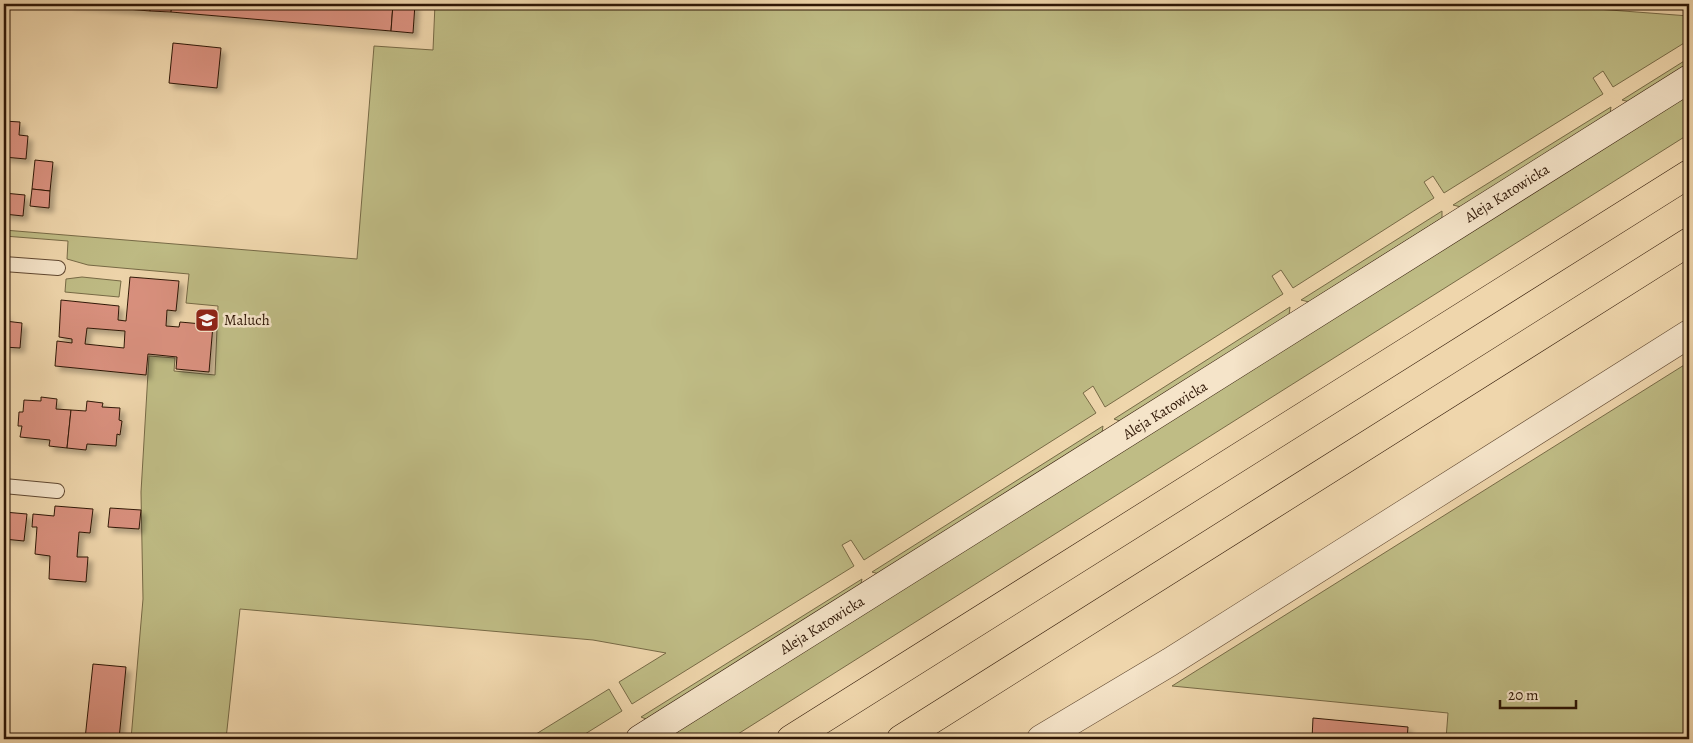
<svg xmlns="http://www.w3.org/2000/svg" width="1693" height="743" font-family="Alegreya,serif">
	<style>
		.green { fill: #bfbc85; stroke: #776a46 }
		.building { fill: #da917f; stroke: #2f1706; fill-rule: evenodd; filter: url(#shadow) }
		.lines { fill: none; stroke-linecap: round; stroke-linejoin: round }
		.lane-casing { stroke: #5f4730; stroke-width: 16 }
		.street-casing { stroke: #5f4730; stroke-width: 29 }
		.secondary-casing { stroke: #2f1706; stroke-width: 29 }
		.highway-casing { stroke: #2f1706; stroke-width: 29 }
		.lane { stroke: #f5e4c9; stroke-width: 14 }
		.street { stroke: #f5e4c9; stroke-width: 28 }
		.secondary { stroke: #f5e4c9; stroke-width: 28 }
		.highway { stroke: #efd6ac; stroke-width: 28 }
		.labels { text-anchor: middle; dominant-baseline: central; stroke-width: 5; stroke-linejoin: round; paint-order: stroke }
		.street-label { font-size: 15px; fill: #2f1706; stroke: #f5e4c9 }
		.poi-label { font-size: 15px; fill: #2f1706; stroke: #f5e4c9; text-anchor: start }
	</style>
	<defs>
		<filter id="shadow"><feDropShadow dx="4.5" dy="4.5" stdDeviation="2.5" flood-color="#0004"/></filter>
	</defs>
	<rect width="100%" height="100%" fill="#efd6ac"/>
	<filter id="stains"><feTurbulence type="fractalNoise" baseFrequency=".004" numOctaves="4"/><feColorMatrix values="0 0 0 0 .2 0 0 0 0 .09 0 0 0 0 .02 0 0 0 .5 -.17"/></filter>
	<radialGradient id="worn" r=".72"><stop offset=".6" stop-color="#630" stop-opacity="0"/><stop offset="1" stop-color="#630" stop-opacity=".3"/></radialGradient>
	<!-- green -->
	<g class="green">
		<polygon points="435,4 1531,4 1689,16 1689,40 1613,87 1603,71 1593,78 1603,94 1444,193 1433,176 1424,182 1434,198 1293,288 1281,270 1272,276 1283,294 1105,407 1093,386 1083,393 1096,413 864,560 851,540 842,545 854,566 632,704 619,682 666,653 593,640 240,609 226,739 131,739 143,599 141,492 149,356 175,358 174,371 215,375 218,306 186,303 189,274 88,265 67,259 68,241 4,236 4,230 357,259 374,46 433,50"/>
		<polygon points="1689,58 1689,66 1630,102 1622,100"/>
		<polygon points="1689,94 1689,134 730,739 665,739"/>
		<polygon points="1611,107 1610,114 1461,207 1453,205"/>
		<polygon points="1442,211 1442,218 1309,302 1301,300"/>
		<polygon points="82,277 121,281 119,297 65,292 66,279"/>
		<polygon points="1290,307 1289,315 1120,421 1114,419"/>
		<polygon points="1689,362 1689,739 1446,739 1448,713 1172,686"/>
		<polygon points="1103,426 1102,433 879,574 872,572"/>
		<polygon points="862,579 860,587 646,719 641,717"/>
		<polygon points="609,689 622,711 577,739 528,739"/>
	</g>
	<!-- building -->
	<g class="building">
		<polygon points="70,4 151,4 150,11"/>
		<polygon points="151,4 172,4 171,12 150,11"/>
		<polygon points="172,4 393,4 391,31 171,12"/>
		<polygon points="393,4 415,4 413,33 391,31"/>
		<polygon points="173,43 221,48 217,88 169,83"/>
		<polygon points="4,121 20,122 19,135 28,136 26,159 4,157"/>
		<polygon points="35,160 53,162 50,191 32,189"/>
		<polygon points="32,189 50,191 49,208 30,206"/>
		<polygon points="4,193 25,195 23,216 4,214"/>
		<path d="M130,277L179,281L176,311L167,310L166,326L179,327L180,322L213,325L209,372L176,369L177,357L148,354L146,375L55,366L57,341L72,343V339L59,337L61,300L119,306L118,320L126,321ZM87,328L125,331L124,348L85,344Z"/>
		<polygon points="4,314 6,314 5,321 22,323 20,348 4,347"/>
		<polygon points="41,397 57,399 56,409 71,410 67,448 49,446 50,440 20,437 22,426 18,426 19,412 23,412 24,400 41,401"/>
		<polygon points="87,401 103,403 102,407 120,408 119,420 122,421 120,435 117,434 116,446 87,444 86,450 67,448 71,410 86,411"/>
		<polygon points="55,506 93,509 90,533 79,532 77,557 88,557 86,582 49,579 50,556 35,554 37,527 32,527 33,514 54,516"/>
		<polygon points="110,508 141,510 139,529 108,527"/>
		<polygon points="4,512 27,514 24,541 4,539"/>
		<polygon points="93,664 126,667 119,739 85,739"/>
		<polygon points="1313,718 1408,727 1407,739 1312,739"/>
	</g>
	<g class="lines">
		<!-- lane casing -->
		<g class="lane-casing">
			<g id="lane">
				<polyline points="4,264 58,268"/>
				<polyline points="4,486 57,491"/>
			</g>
		</g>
		<!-- street casing -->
		<g class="street-casing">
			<polyline id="street" points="1041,739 1170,662 1689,334"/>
		</g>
		<!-- secondary casing -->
		<g class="secondary-casing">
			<polyline id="secondary" points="640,739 1689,79"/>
		</g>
		<!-- highway casing -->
		<g class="highway-casing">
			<g id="highway">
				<polyline points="791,739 1689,174"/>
				<polyline points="901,739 1689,242"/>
			</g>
		</g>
		<!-- lane -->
		<use href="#lane" class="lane"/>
		<!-- street -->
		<use href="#street" class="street"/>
		<!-- secondary -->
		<use href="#secondary" class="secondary"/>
		<!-- highway -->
		<use href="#highway" class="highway"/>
	</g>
	<!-- icons -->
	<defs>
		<g id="school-square" transform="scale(1.25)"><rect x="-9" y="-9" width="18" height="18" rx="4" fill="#8f2418" stroke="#f5e4c9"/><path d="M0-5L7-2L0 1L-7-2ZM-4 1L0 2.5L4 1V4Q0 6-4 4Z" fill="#fff"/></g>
	</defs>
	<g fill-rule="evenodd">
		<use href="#school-square" x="207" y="320"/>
	</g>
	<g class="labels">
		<!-- street labels -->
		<g class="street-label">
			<text transform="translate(1507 193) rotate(-32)">Aleja Katowicka</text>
			<text transform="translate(1165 410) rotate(-32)">Aleja Katowicka</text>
			<text transform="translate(822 625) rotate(-32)">Aleja Katowicka</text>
		</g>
		<!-- poi labels -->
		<g class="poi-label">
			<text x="224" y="320">Maluch</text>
		</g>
	</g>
	<!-- margin -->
	<rect width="1693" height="743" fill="none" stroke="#efd6ac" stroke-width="20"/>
	<rect x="5" y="5" width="1683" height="733" fill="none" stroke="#2f1706" stroke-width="2.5"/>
	<rect x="10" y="10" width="1673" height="723" fill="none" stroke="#2f1706"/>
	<!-- scale -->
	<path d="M1500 700v8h76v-8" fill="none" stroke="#2f1706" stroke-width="2.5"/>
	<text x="1508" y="700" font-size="15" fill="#2f1706" stroke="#f5e4c9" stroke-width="4" paint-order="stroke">20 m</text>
	<rect width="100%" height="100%" filter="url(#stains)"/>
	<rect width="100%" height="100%" fill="url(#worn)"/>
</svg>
